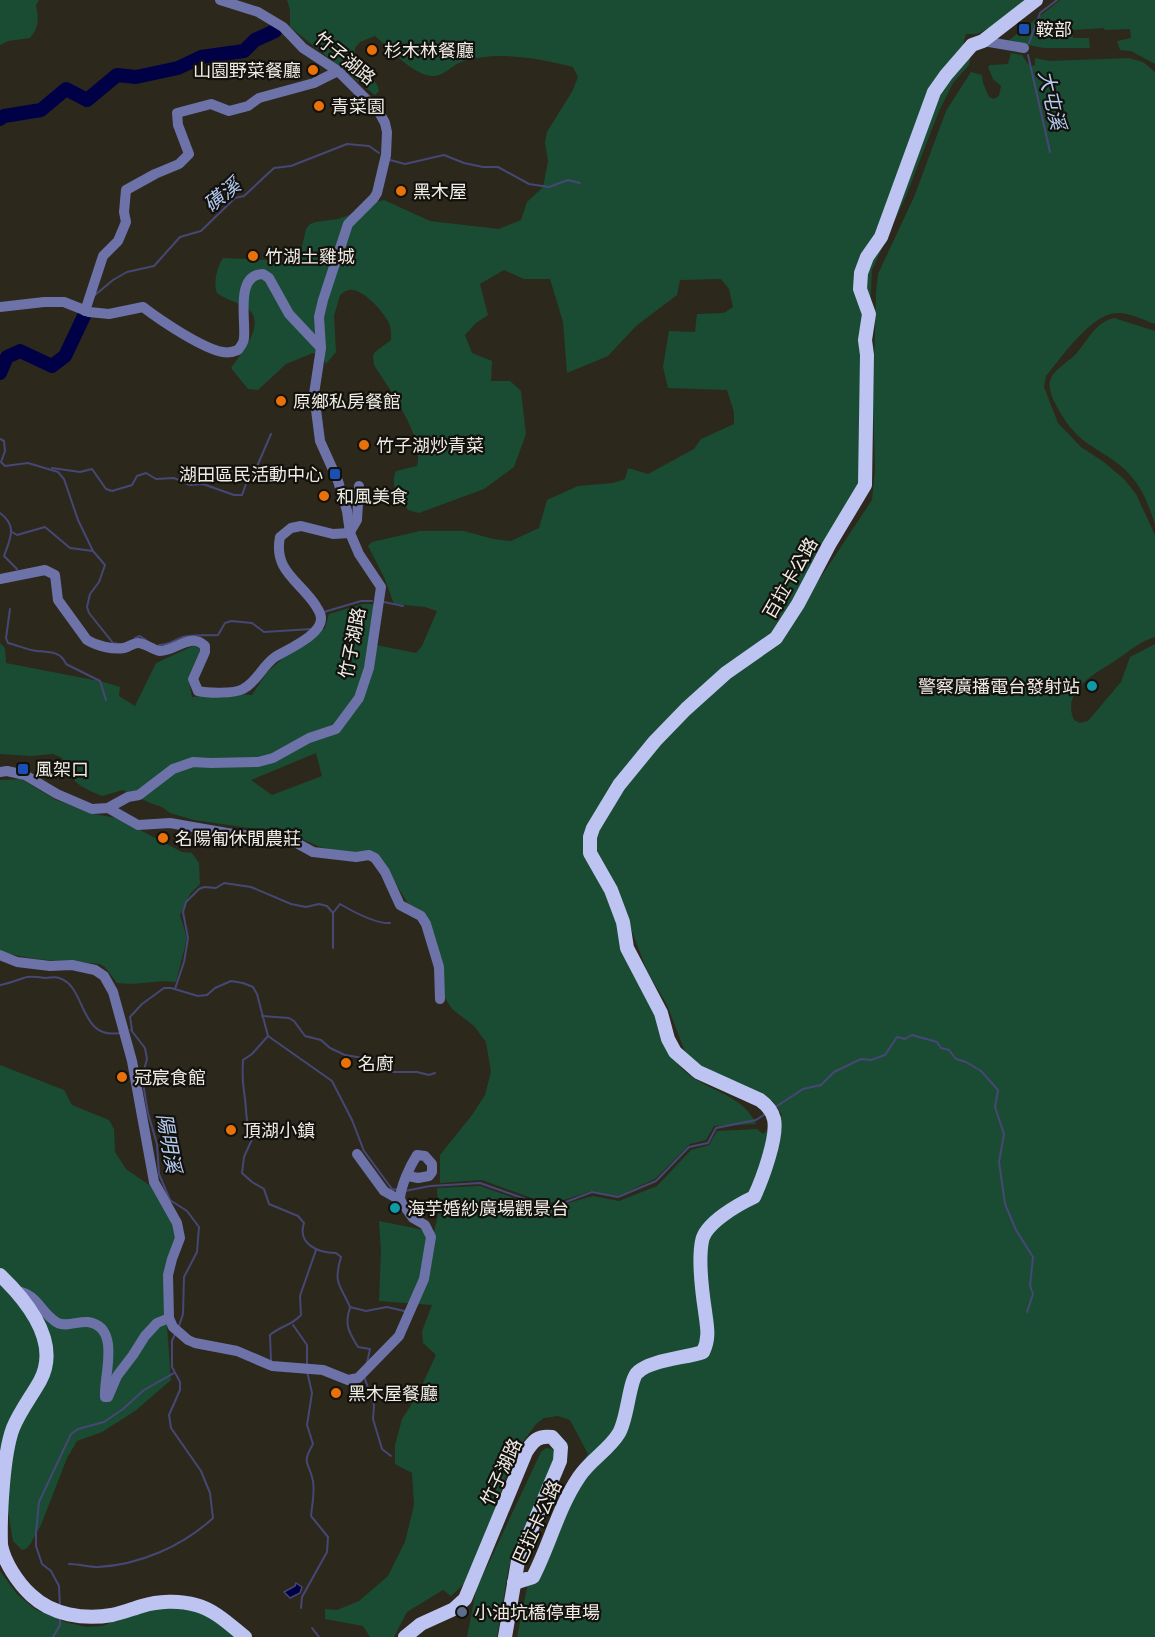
<svg xmlns="http://www.w3.org/2000/svg" width="1155" height="1637" font-family="'PT Sans','Noto Sans TC',sans-serif">
	<style>
		.green { fill: #1a4c33; fill-rule: evenodd }
		.water { fill: #000047; stroke: #474776; stroke-width: 1.5 }
		.lines { fill: none; stroke-linecap: round; stroke-linejoin: round }
		.stream { stroke: #474776; stroke-width: 2 }
		.river { stroke: #000047; stroke-width: 14 }
		.minor { stroke: #6d72a9; stroke-width: 10 }
		.major { stroke: #bec4f1; stroke-width: 14 }
		.transit-dot { fill: #1a4fb4; stroke: #13110c; stroke-width: 2 }
		.food-dot { fill: #e8710a; stroke: #13110c; stroke-width: 2 }
		.culture-dot { fill: #0f9aa8; stroke: #13110c; stroke-width: 2 }
		.service-dot { fill: #5c6f8a; stroke: #13110c; stroke-width: 2 }
		.labels { text-anchor: middle; dominant-baseline: central; stroke-width: 4.5; stroke-linejoin: round; paint-order: stroke }
		.poi-label { font-size: 18px; fill: #eeece4; stroke: #13110c; text-anchor: start }
		.street-label { font-size: 18px; fill: #eeece4; stroke: #13110c }
		.water-label { font-size: 20px; font-style: italic; fill: #b4cbf4; stroke: #13110c }
	</style>
	<rect width="100%" height="100%" fill="#2c281c"/>
	<!-- green -->
	<g class="green">
		<path d="M0,0H39L36,5C39,19 39,27 30,38L8,41L0,45Z"/>
		<path d="M287,0H1029L989,28L977,34H966L963,45L971,53L969,65L953,83L939,111L906,196L872,270L867,375L868,488L796,602L762,645L669,721L591,829C596,848 599,868 605,887C618,926 636,964 651,1002C659,1023 663,1046 678,1064C699,1091 742,1091 756,1124L714,1126L706,1140L690,1144L655,1179L618,1196L591,1191L558,1202L545,1203L482,1180L440,1183V1155L472,1115L485,1095L491,1072L486,1042L474,1026L452,1009L440,990L436,949L381,860L320,847L291,834L194,820L170,813L162,807L150,803L123,790L102,796C79,786 71,783 62,758L53,754L32,756L0,754V643L5,648L6,663L104,682L120,687L119,696L135,706L156,663L193,646L200,648V651L188,677L192,697L236,694L252,695L267,672L287,655L308,644L325,628L329,614L363,604H372L374,606L369,633L376,645L416,653L422,646L437,611L425,607L394,604L384,577L368,546L372,542L420,531H464L493,539L511,541L539,528L547,500L578,486L613,483L625,479L628,468L648,474L694,449L701,439L734,424V412L727,390L668,388L663,367L669,331L695,332L697,314L724,313L733,307L729,289L721,279L680,280L677,295L636,326L608,356L567,373L563,322L550,279H524L504,270L480,284L488,315L476,323L465,335L472,353L492,361L491,381H510L521,391L526,434L514,467L484,489L419,513L408,510C400,497 389,487 396,471L417,466C425,437 389,389 374,365L373,356L375,352L391,340C391,336 391,330 390,326C387,315 365,291 353,290C348,289 344,292 340,295L334,316L336,352L326,364L323,358L313,353L286,364L258,390L248,389L231,368C240,355 268,323 247,308C238,302 226,300 217,293C213,283 217,267 223,258L290,261L300,255L306,229L310,224L316,222L338,219L352,214L361,206L384,200L430,221L499,229L521,220L527,202L543,187L548,161L545,143L547,132L573,90L578,77L573,67C538,58 499,51 464,61C452,64 445,77 431,76C412,74 389,48 375,36L360,42L355,48C354,76 376,72 379,91L375,95L290,27V10ZM316,753L322,776L272,795L251,780Z"/>
		<polygon points="1060,0 1155,0 1155,64 1131,51 1120,50 1117,41 1131,38 1130,29 1105,30 1104,28 1072,30 1073,38 1089,38 1090,48 1044,48 1008,41"/>
		<path d="M1011,53L1022,55L1028,64L1033,66L1035,65V58L1049,61L1129,58L1143,62L1155,72V324C1144,320 1130,313 1119,313C1093,311 1061,358 1046,376L1044,387L1058,423L1081,447L1105,463L1124,479L1136,494L1155,535V637C1139,642 1128,652 1115,661C1094,674 1061,691 1074,720L1080,723L1088,721L1121,682L1130,657L1155,644V1637H517L531,1568L572,1478L588,1454L570,1420L558,1416L544,1418L536,1424L512,1457L497,1504L465,1583L451,1596L443,1590L407,1612L394,1637H370L363,1626L325,1619V1609L337,1610L359,1601L388,1576L405,1542L414,1505L412,1473L395,1464V1445L402,1419L417,1396L436,1355L423,1343L422,1331L432,1305L379,1301L381,1251L379,1221L434,1232L438,1215L437,1188L480,1186L546,1209L593,1196L619,1201L657,1186L691,1150L709,1145L717,1131L757,1129L763,1134L782,1115L773,1101L697,1066L686,1054L667,1005L647,971L621,902L595,850L594,840L617,796L656,745L696,705L763,652L805,601L872,500L875,469L873,403L876,292L878,274L914,197L946,111L971,72L982,75L983,83L989,97L994,99L999,96L1001,86L993,79L988,67L990,65L1008,64Z"/>
		<path d="M1114,318L1155,331V524C1149,506 1143,489 1130,475C1119,462 1103,454 1090,445C1074,435 1063,419 1055,403C1052,397 1048,387 1050,381C1052,371 1068,362 1075,355C1087,342 1095,322 1114,318Z"/>
		<path d="M21,779L56,800L94,814L117,818L182,852L192,853L199,863L200,884L190,894L180,915L187,938L176,982C156,979 140,986 117,983L105,967L100,964C66,960 33,962 0,951V780Z"/>
		<polygon points="0,1065 64,1090 72,1105 109,1120 114,1129 115,1152 126,1169 152,1187 173,1225 176,1236 166,1313 171,1380 135,1411 102,1432 77,1441 67,1458 41,1525 31,1543 26,1549 22,1550 13,1541 8,1511 5,1510 0,1514"/>
		<polygon points="546,1448 554,1449 558,1462 509,1566 497,1637 467,1637 476,1590 541,1452"/>
		<polygon points="0,1571 17,1594 35,1609 65,1622 86,1627 102,1626 142,1611 176,1607 196,1609 224,1625 238,1637 0,1637"/>
	</g>
	<!-- water -->
	<polygon class="water" points="296,1583 302,1587 300,1593 290,1598 284,1592 295,1586"/>
	<g class="lines">
		<!-- stream -->
		<g class="stream">
			<polyline points="1029,43 1040,13 1057,0"/>
			<polyline points="1028,55 1050,152"/>
			<polyline points="390,160 405,164 444,155 464,163 483,167 498,167 529,184 549,187 568,180 580,183"/>
			<polyline points="95,295 113,280 127,272 154,266 180,237 201,231 235,198 244,196 274,168 291,166 347,144 369,146 379,153"/>
			<polyline points="0,439 4,441 5,451 1,462 5,466 28,463 58,472 64,479 78,520 93,551 105,565 99,582 90,594 87,607 89,613 113,643 119,644"/>
			<polyline points="52,468 80,472 92,469 106,489 112,491 132,485 137,476 146,473 156,479 174,478 190,485 203,484 234,495 242,495 246,484 255,471 271,434"/>
			<path d="M0,513C18,526 10,539 4,556L17,569"/>
			<polyline points="12,532 17,535 45,527 70,548 93,551"/>
			<polyline points="384,602 403,606"/>
			<path d="M10,609L6,638L8,643C17,645 27,650 37,651C48,652 61,651 66,664L100,681L106,700"/>
			<polyline points="324,612 361,601 372,601"/>
			<polyline points="135,638 140,636 146,640"/>
			<path d="M159,645C168,645 174,640 183,637C195,634 206,636 218,635L225,623L231,621L252,623L264,632L312,629"/>
			<polyline points="333,948 333,913"/>
			<path d="M0,985C10,983 17,980 27,977C33,976 39,977 45,978C50,978 55,976 59,978C87,986 78,1040 120,1033"/>
			<path d="M175,989L184,962L188,938L183,912L186,902L199,889L204,887L216,888L224,883L251,887L291,904L306,907L319,904L327,906L333,913L340,904C352,911 376,924 390,923"/>
			<polyline points="262,1016 289,1018 294,1021 305,1036 321,1040 330,1048 345,1055 369,1059 388,1072 417,1072 429,1075 435,1073"/>
			<polyline points="131,1030 145,1048 147,1059 142,1077 148,1113 157,1144 159,1174 170,1200 187,1211 199,1227 197,1252 184,1277 183,1314 179,1326"/>
			<polyline points="132,1030 130,1017 142,1004 164,988 171,988 198,996 207,995 215,988 231,981 243,983 253,987 257,994 268,1036 332,1081 352,1120 364,1151 392,1189 399,1190"/>
			<path d="M268,1036L252,1054L243,1060C242,1077 243,1084 245,1099C247,1115 245,1122 253,1137L244,1157L242,1173L252,1182L264,1189L269,1204L298,1216L304,1223C297,1244 318,1253 336,1253L341,1257C333,1284 340,1284 350,1307L366,1311L387,1307L404,1311"/>
			<polyline points="774,1108 803,1089 821,1085 834,1072 861,1059 871,1060 885,1055 897,1037 905,1039 912,1035 937,1042 941,1048 949,1050 956,1059 966,1062 981,1071 998,1090 995,1107 1004,1134 999,1162 1005,1204 1016,1230 1033,1257 1030,1286 1033,1294 1027,1312"/>
			<polyline points="405,1191 430,1186 480,1183 545,1206 558,1205 592,1192 618,1197 656,1181 689,1147 708,1143 716,1128 756,1120 767,1113"/>
			<path d="M350,1308C344,1325 349,1332 358,1347L370,1349L367,1363"/>
			<polyline points="293,1325 307,1345 307,1365"/>
			<path d="M271,1361L270,1335C282,1325 291,1326 301,1315L300,1296L316,1250"/>
			<polyline points="364,1376 374,1405 373,1419 382,1449 391,1456"/>
			<path d="M69,1564C79,1564 88,1567 98,1567C139,1565 183,1546 213,1518L210,1493L201,1471L171,1428L169,1415L180,1390V1382L172,1367V1341L175,1334"/>
			<polyline points="60,1607 59,1586 51,1571 42,1564 36,1546 36,1533 39,1502 71,1434 78,1429 104,1422 123,1409 144,1390 174,1373"/>
			<path d="M301,1608L302,1597L327,1552L328,1537L311,1516C312,1505 315,1492 313,1481C309,1461 301,1465 313,1444L307,1425L312,1393L307,1371"/>
			<polyline points="312,1628 319,1637"/>
			<polyline points="53,1637 60,1625 60,1618"/>
		</g>
		<!-- river -->
		<g class="river">
			<polyline points="0,119 4,116 41,110 66,89 87,100 117,75 136,77 178,68 201,57 244,51 255,40 275,31"/>
			<polyline points="0,373 7,357 20,351 52,366 65,356 84,316"/>
		</g>
		<!-- minor -->
		<g class="minor">
			<polyline points="983,41 1024,48"/>
			<path d="M0,307L44,302H64L89,312L109,314L143,307C160,320 203,349 223,352C228,353 233,352 238,350C240,347 244,343 244,338C246,320 235,274 263,274L269,278L289,314L321,348"/>
			<polyline points="85,311 103,256 118,241 126,222 124,212 126,190 155,174 179,164 189,154 178,125 177,113 211,104 229,111 248,106 259,98 314,83 338,71"/>
			<polyline points="350,532 357,520 359,486"/>
			<path d="M0,579L45,570L55,575L58,600L87,640C97,646 113,650 124,648C129,647 133,643 138,643C145,643 153,650 160,651C176,651 190,632 205,646V652L193,679L198,691C207,693 234,694 243,689C257,682 262,666 275,657C288,649 322,635 321,618C321,613 318,610 316,606C300,581 273,571 280,537L291,528L301,526L333,534L350,533"/>
			<polyline points="0,772 7,771 25,775 57,794 92,809 108,808 128,797 139,795 173,769 193,762 211,763 258,762 273,758 309,738 336,729 359,698 369,668 381,587 359,554 350,533 347,511 338,481 320,441 314,394 321,348 319,317 323,300 348,224 374,198 377,193 386,155 387,132 385,123 379,112 338,71 303,48 283,27 258,12 220,0"/>
			<polyline points="108,808 138,825 170,823 227,833 293,841 313,852 356,857 369,855 375,858 385,872 400,905 421,916 426,924 439,967 440,999"/>
			<polyline points="0,955 17,962 50,966 72,965 95,970 104,976 113,992 132,1061 154,1182 177,1223 180,1238 172,1259 168,1275 169,1318 173,1327 188,1340 195,1343 237,1351 272,1366 323,1370 348,1380 358,1378 399,1336 424,1279 431,1237 425,1225 413,1218 400,1200"/>
			<polyline points="357,1154 384,1191 400,1200"/>
			<path d="M400,1200C400,1187 410,1166 417,1155L425,1156L432,1164V1172L429,1176L418,1178L408,1176"/>
			<path d="M16,1291C38,1294 39,1311 56,1322C66,1328 77,1321 88,1322C122,1327 103,1378 105,1397H108L117,1376L133,1355L145,1336L157,1323L169,1318"/>
		</g>
		<!-- major -->
		<g class="major">
			<path d="M0,1275C26,1300 61,1342 40,1381C31,1397 20,1411 13,1428C3,1454 0,1517 1,1545C4,1562 18,1583 31,1595C52,1615 84,1620 112,1615C122,1613 132,1609 142,1606C158,1601 179,1600 196,1605C215,1610 230,1625 245,1637"/>
			<path d="M514,1583L533,1577C550,1544 558,1508 579,1477C590,1460 609,1450 619,1433C628,1418 629,1379 638,1372C651,1360 685,1358 703,1352C710,1338 707,1326 705,1311C702,1291 698,1261 702,1241C705,1223 739,1204 754,1197C762,1180 778,1137 774,1119C772,1111 767,1105 760,1100L698,1072L675,1052L668,1039L661,1013L627,948L623,922L611,890L590,853V837L593,828L619,785L655,741L686,709L726,673L776,638L798,604L829,545L865,485L867,355L865,340L869,314L860,289L861,273L867,257L881,237L934,92L946,75L972,45L983,41L1036,0"/>
			<path d="M405,1637L421,1624L454,1609L465,1599L526,1452C533,1441 538,1435 552,1437L561,1447L560,1461L518,1561L505,1637"/>
		</g>
	</g>
	<!-- markers -->
	<g class="transit-dot">
		<rect x="1018" y="23" width="12" height="12" rx="3"/>
		<rect x="329" y="468" width="12" height="12" rx="3"/>
		<rect x="17" y="763" width="12" height="12" rx="3"/>
	</g>
	<g class="food-dot">
		<circle cx="372" cy="50" r="6"/>
		<circle cx="313" cy="70" r="6"/>
		<circle cx="319" cy="106" r="6"/>
		<circle cx="401" cy="191" r="6"/>
		<circle cx="253" cy="256" r="6"/>
		<circle cx="281" cy="401" r="6"/>
		<circle cx="364" cy="445" r="6"/>
		<circle cx="324" cy="496" r="6"/>
		<circle cx="163" cy="838" r="6"/>
		<circle cx="346" cy="1063" r="6"/>
		<circle cx="122" cy="1077" r="6"/>
		<circle cx="231" cy="1130" r="6"/>
		<circle cx="336" cy="1393" r="6"/>
	</g>
	<g class="culture-dot">
		<circle cx="1092" cy="686" r="6"/>
		<circle cx="395" cy="1208" r="6"/>
	</g>
	<circle class="service-dot" cx="462" cy="1612" r="6"/>
	<g class="labels">
		<!-- poi labels -->
		<g class="poi-label">
			<text x="1036" y="29">鞍部</text>
			<text x="384" y="50">杉木林餐廳</text>
			<text x="301" y="70" text-anchor="end">山園野菜餐廳</text>
			<text x="331" y="106">青菜園</text>
			<text x="413" y="191">黑木屋</text>
			<text x="265" y="256">竹湖土雞城</text>
			<text x="293" y="401">原鄉私房餐館</text>
			<text x="376" y="445">竹子湖炒青菜</text>
			<text x="323" y="474" text-anchor="end">湖田區民活動中心</text>
			<text x="336" y="496">和風美食</text>
			<text x="1080" y="686" text-anchor="end">警察廣播電台發射站</text>
			<text x="35" y="769">風架口</text>
			<text x="175" y="838">名陽匍休閒農莊</text>
			<text x="358" y="1063">名廚</text>
			<text x="134" y="1077">冠宸食館</text>
			<text x="243" y="1130">頂湖小鎮</text>
			<text x="407" y="1208">海芋婚紗廣場觀景台</text>
			<text x="348" y="1393">黑木屋餐廳</text>
			<text x="474" y="1612">小油坑橋停車場</text>
		</g>
		<!-- street labels -->
		<g class="street-label">
			<text transform="translate(345 58) rotate(39)">竹子湖路</text>
			<text transform="translate(790 578) rotate(-60)">百拉卡公路</text>
			<text transform="translate(352 643) rotate(-79)">竹子湖路</text>
			<text transform="translate(501 1472) rotate(-65)">竹子湖路</text>
			<text transform="translate(537 1522) rotate(-65)">巴拉卡公路</text>
		</g>
		<!-- water labels -->
		<g class="water-label">
			<text transform="translate(1052 100) rotate(77)">大屯溪</text>
			<text transform="translate(222 195) rotate(-39)">磺溪</text>
			<text transform="translate(169 1143) rotate(80)">陽明溪</text>
		</g>
	</g>
</svg>
